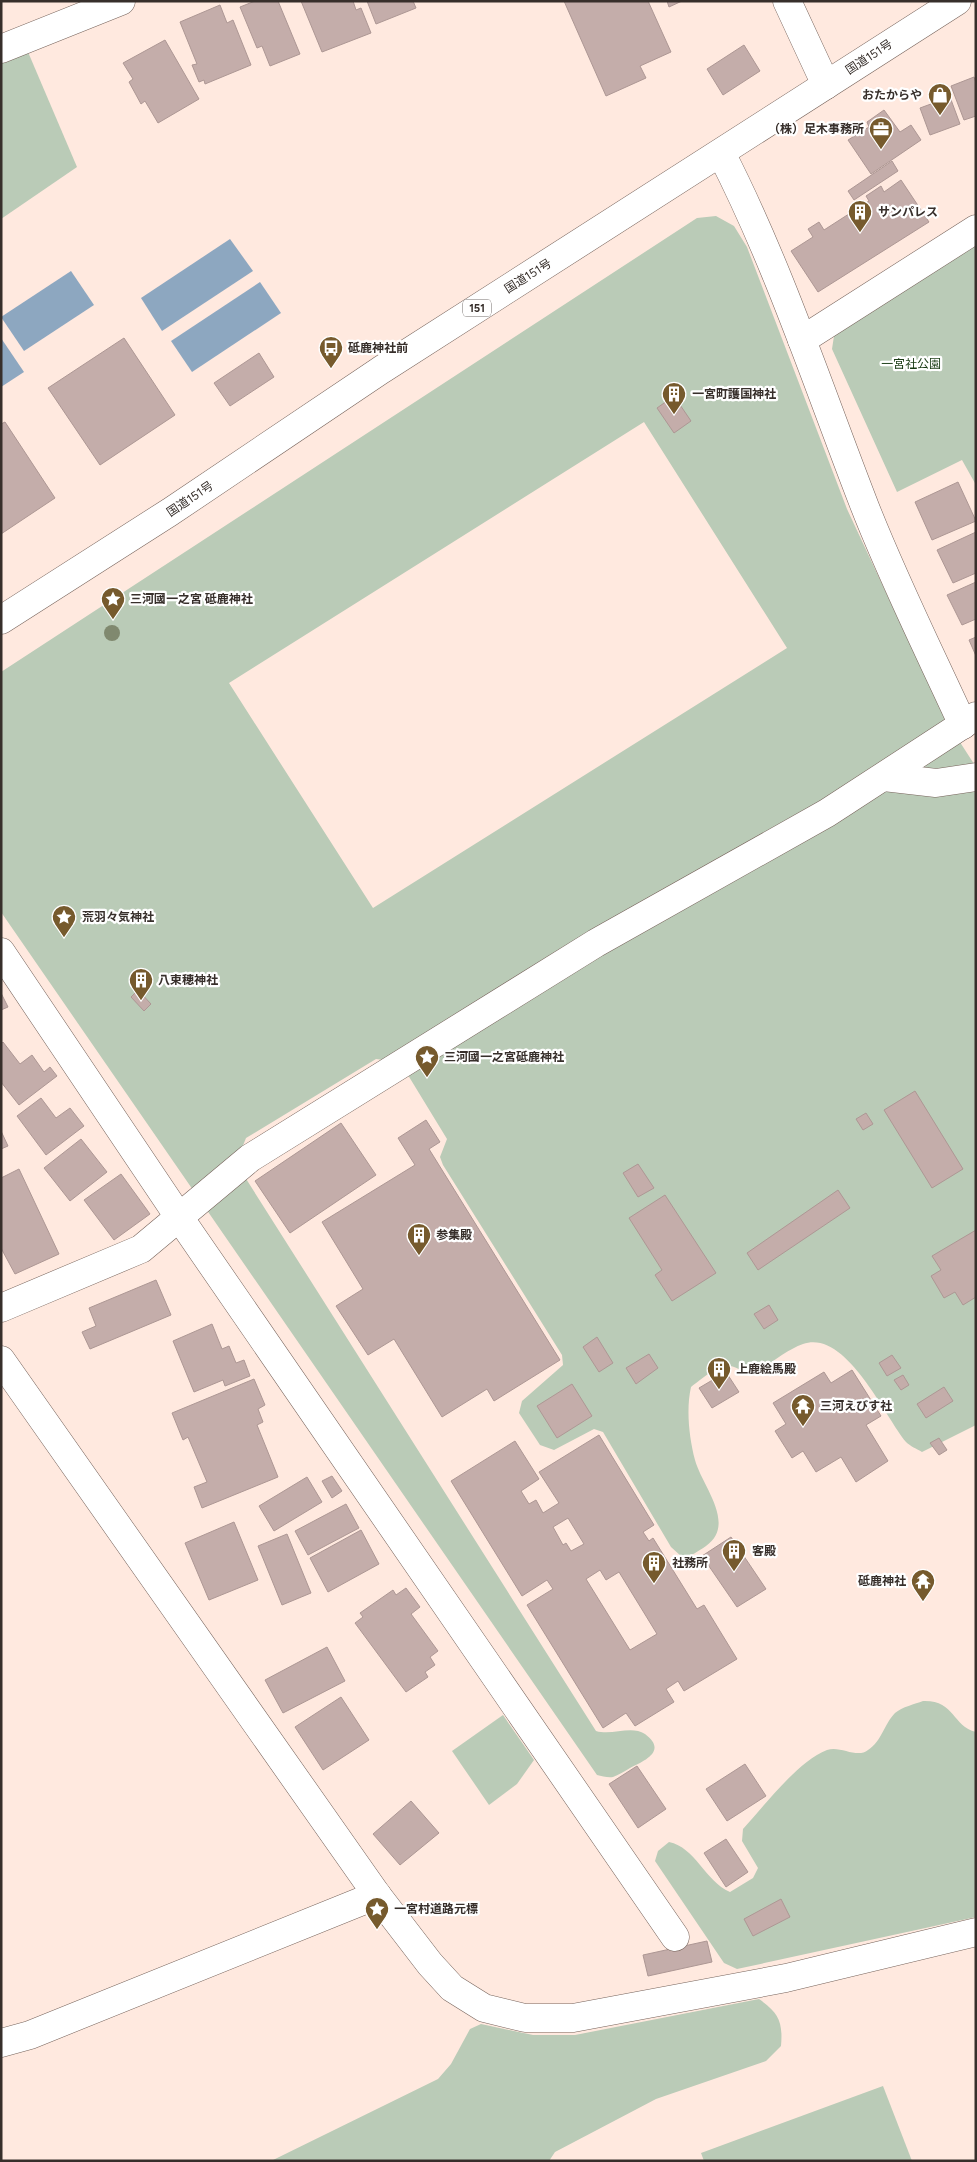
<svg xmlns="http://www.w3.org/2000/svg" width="977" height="2162" font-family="Figtree,'Noto Sans JP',sans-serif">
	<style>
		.green { fill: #bacbb7; fill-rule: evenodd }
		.water { fill: #8da7c0 }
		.building { fill: #c4adaa; stroke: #ad9794; fill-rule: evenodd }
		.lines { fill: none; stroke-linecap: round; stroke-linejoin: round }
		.street-casing { stroke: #76635b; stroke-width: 29 }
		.highway-casing { stroke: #76635b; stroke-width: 29 }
		.street { stroke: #fff; stroke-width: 28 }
		.highway { stroke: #fff; stroke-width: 28 }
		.tree { fill: #80896f }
		.labels { text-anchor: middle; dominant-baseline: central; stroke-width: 4.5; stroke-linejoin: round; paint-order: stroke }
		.shield { fill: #fff; stroke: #736d6b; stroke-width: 1 }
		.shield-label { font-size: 11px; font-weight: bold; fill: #372f2b }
		.street-label { font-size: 12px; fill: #372f2b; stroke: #fff }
		.poi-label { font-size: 12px; font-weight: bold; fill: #372f2b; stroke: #fff; text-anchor: start }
		.park-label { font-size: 12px; fill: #193b14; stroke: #fff }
	</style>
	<rect width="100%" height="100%" fill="#ffe9df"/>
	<!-- green -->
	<g class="green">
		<polygon points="28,52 77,167 1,219 1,63"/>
		<path d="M716,216L734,226L747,247L847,509L945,719L976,767V1425L922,1452C917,1449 910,1446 906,1442C884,1415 846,1329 803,1344C786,1350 769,1365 753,1374C745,1373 737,1367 730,1366C718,1364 701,1380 691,1387C686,1409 689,1437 695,1460C702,1486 737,1524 706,1546C697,1552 692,1556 682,1557L671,1547L603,1432L594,1429L554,1450L540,1445L519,1413L522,1401L563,1365L562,1355L443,1165L440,1157L447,1139L400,1062L376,1059L246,1138L236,1163L596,1731C612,1736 631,1725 645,1734C668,1751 644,1761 630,1768C625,1771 618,1775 613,1777C608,1778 602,1776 597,1775L1,912V672L697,218ZM644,422L787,648L373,908L229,683Z"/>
		<polygon points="976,242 976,485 962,460 897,492 832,349 834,336"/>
		<path d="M923,1701C955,1700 952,1726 976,1732V1917L737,1969L724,1963L655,1861L658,1851L669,1842C695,1847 705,1881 730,1892L753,1878L758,1868L742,1841L743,1829C765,1805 797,1762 827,1750C840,1745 857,1759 868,1750C882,1741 884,1724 895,1713C902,1707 915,1704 923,1701Z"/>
		<polygon points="503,1715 534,1760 517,1784 489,1805 452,1751"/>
		<path d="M759,1999C779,2013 783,2022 781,2046L766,2061L656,2099L555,2152L549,2161H271L438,2079L451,2064L470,2029L481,2024L533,2035H575Z"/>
		<polygon points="883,2086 912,2161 704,2161 701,2153"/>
	</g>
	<!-- water -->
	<g class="water">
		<polygon points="230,239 253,271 162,331 141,298"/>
		<polygon points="71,271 94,305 24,351 1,317"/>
		<polygon points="260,282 281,313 192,372 171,341"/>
		<polygon points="1,338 24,372 1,387"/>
	</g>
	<!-- building -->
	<g class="building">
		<polygon points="255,1 278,1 300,54 270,66 262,46 257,48 240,7"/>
		<polygon points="301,1 353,1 356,10 361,8 371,33 322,52"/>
		<polygon points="367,1 413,1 416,8 376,24"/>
		<polygon points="564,1 648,1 671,52 640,66 646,78 606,96"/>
		<polygon points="667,1 682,1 669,7"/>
		<polygon points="220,5 227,23 233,20 251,65 205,84 204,80 199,82 192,65 197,64 180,22"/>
		<polygon points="165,40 199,99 158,123 145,101 141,104 129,82 133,79 123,63"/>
		<polygon points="744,45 760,71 723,95 707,69"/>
		<polygon points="974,77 976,83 976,116 964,120 951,86"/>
		<polygon points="950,97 960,124 930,135 920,108"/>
		<polygon points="884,110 900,132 911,125 921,140 871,174 848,140 869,127 867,122"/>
		<polygon points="892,161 898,171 854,200 848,191"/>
		<polygon points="901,180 929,222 818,292 791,251 813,237 808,229 819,222 824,230 869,201 866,196 881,186 884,192"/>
		<polygon points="124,338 175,415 100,465 48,388"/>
		<polygon points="259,353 274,377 230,406 214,383"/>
		<polygon points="674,396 691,421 674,433 657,408"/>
		<polygon points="5,422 55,498 1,534 1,424"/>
		<polygon points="958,482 976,521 932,540 915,502"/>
		<polygon points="976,532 976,573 953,583 937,550"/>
		<polygon points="976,582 976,619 962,625 947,595"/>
		<polygon points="976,637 976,656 969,640"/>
		<polygon points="138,990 151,1004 144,1011 131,997"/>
		<polygon points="1,993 8,1007 1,1010"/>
		<polygon points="3,1042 20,1064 32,1055 44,1072 50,1067 57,1076 19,1105 1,1082 1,1044"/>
		<polygon points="915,1091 963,1169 932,1188 884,1110"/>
		<polygon points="41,1098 56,1118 70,1108 84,1126 46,1155 17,1116"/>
		<polygon points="866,1113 873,1124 863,1130 856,1119"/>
		<polygon points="426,1120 440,1142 429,1149 560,1360 494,1401 487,1389 442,1417 394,1339 368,1355 336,1306 363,1289 322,1222 415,1165 398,1138"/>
		<polygon points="341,1123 376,1175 290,1233 255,1181"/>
		<polygon points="1,1131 8,1146 1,1149"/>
		<polygon points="81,1139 107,1172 70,1201 44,1168"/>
		<polygon points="638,1164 654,1188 638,1197 623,1173"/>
		<polygon points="19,1169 59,1254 15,1274 1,1248 1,1178"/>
		<polygon points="121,1174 150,1214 114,1240 84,1200"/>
		<polygon points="838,1190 850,1208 758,1270 747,1253"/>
		<polygon points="665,1195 716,1273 672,1301 655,1275 662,1270 629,1218"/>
		<polygon points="976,1230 976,1297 963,1305 955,1292 944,1298 931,1276 941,1270 932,1256"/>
		<polygon points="156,1280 171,1315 90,1349 82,1332 96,1326 89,1308"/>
		<polygon points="769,1305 778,1320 764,1329 754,1314"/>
		<polygon points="212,1324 222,1349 229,1346 236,1363 244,1360 250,1376 225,1386 223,1380 194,1392 173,1341"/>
		<polygon points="597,1337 613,1363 599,1372 583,1347"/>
		<polygon points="649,1354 658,1368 636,1384 626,1368"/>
		<polygon points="892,1355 901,1368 887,1376 879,1363"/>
		<polygon points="852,1370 881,1416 866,1425 888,1461 856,1482 841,1457 816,1472 803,1451 792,1458 775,1431 786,1424 773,1403 824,1372 831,1383"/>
		<polygon points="726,1372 739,1392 712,1408 699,1388"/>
		<polygon points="903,1375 909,1385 901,1390 894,1380"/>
		<polygon points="254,1379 265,1405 258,1409 263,1422 257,1425 278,1477 202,1508 194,1487 207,1482 188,1437 183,1440 172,1413"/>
		<polygon points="572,1384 592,1416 557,1438 537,1406"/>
		<polygon points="944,1387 953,1401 926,1418 917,1404"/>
		<path d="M599,1435L654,1525L643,1532L649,1541L653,1538L697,1609L704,1605L737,1659L684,1691L678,1681L666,1689L674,1702L635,1726L626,1713L603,1728L527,1605L553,1589L547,1580L522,1596L451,1481L515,1441L539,1479L521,1491L529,1504L536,1500L543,1513L559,1503L539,1472ZM568,1518L584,1544L571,1551L566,1543L563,1545L553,1527ZM600,1570L606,1580L619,1572L657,1634L630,1650L586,1579Z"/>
		<polygon points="939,1438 947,1450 939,1455 930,1443"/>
		<polygon points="332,1476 342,1491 332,1498 322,1481"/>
		<polygon points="307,1477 322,1502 274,1531 259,1506"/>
		<polygon points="346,1504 359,1528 308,1555 295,1531"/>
		<polygon points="234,1522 258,1580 209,1600 185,1543"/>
		<polygon points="361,1530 379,1564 328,1592 310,1558"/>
		<polygon points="287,1534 311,1593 282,1605 258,1546"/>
		<polygon points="731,1537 766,1589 737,1607 702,1556"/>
		<polygon points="406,1588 420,1607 411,1614 438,1651 430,1657 435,1665 425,1672 428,1677 406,1692 355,1623 363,1617 360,1613 393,1590 396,1595"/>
		<polygon points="327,1647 345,1681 283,1713 265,1680"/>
		<polygon points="341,1697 369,1740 323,1770 295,1727"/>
		<polygon points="745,1764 766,1796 727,1821 706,1789"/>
		<polygon points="637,1766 666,1809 638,1828 609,1784"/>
		<polygon points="411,1801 439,1833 400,1865 373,1834"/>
		<polygon points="726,1839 748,1872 726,1887 704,1853"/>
		<polygon points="781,1899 790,1917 753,1936 744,1919"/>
		<polygon points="707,1941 712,1962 648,1976 643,1955"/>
	</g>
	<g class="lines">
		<!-- street casing -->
		<g class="street-casing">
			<g id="street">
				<polyline points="787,1 826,85"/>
				<polyline points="1,49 121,1"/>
				<path d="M721,153C779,266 819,389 865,507C894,581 930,653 963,725"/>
				<polyline points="802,340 976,229"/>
				<polyline points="884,777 936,783 976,777"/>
				<polyline points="1,952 179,1217 675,1937"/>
				<polyline points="1,1308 141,1249 250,1158 596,943 827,813 976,716"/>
				<polyline points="1,1360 377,1895 430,1964 452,1988 484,2008 525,2018 573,2018 786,1978 976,1932"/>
				<polyline points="1,2043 30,2035 377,1895"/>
			</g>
		</g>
		<!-- highway casing -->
		<g class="highway-casing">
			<polyline id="highway" points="1,620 170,512 381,370 957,1"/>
		</g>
		<!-- street -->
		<use href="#street" class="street"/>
		<!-- highway -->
		<use href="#highway" class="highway"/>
	</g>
	<!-- trees -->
	<circle class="tree" cx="112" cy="633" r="8"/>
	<!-- icons -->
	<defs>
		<g id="shop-pin" transform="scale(1.25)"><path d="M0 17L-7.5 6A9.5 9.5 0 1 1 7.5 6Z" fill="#765a2d" stroke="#fff"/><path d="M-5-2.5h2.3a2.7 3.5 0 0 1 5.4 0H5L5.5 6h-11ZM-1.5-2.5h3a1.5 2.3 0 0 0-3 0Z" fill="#fff"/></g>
		<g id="office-pin" transform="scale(1.25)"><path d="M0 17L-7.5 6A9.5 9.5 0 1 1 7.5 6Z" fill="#765a2d" stroke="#fff"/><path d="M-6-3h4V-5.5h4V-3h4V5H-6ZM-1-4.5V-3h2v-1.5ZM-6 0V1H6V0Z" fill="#fff"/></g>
		<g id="building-pin" transform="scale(1.25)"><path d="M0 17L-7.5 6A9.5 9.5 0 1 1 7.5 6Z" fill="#765a2d" stroke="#fff"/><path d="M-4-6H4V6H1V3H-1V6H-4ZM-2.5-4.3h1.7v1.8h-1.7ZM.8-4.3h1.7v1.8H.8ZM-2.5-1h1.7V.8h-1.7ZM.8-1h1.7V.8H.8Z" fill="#fff"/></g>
		<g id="bus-pin" transform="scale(1.25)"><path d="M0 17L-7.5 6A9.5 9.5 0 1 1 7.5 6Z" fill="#765a2d" stroke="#fff"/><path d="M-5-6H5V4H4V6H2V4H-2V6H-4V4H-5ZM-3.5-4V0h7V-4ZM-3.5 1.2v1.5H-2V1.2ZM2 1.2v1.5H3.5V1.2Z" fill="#fff"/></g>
		<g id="sight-pin" transform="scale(1.25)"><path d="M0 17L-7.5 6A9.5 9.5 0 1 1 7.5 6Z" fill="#765a2d" stroke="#fff"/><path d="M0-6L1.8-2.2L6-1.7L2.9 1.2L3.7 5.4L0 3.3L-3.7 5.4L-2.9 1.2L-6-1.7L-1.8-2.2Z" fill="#fff"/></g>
		<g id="temple-pin" transform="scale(1.25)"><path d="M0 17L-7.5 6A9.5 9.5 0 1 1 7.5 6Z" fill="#765a2d" stroke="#fff"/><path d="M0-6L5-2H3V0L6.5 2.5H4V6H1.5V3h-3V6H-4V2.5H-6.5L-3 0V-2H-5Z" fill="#fff"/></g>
	</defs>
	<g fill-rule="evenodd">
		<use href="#shop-pin" x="940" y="95"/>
		<use href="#office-pin" x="881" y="129"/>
		<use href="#building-pin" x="860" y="212"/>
		<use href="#bus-pin" x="331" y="348"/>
		<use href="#building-pin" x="674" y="394"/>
		<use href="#sight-pin" x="113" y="599"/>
		<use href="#sight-pin" x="64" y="917"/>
		<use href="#building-pin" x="141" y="980"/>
		<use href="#sight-pin" x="427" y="1057"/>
		<use href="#building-pin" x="419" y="1235"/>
		<use href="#building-pin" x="719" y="1369"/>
		<use href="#temple-pin" x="803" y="1406"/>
		<use href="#building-pin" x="734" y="1551"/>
		<use href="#building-pin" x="654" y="1563"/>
		<use href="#temple-pin" x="923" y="1581"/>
		<use href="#sight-pin" x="377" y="1909"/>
	</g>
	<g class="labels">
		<!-- shield labels -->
		<rect class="shield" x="463" y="299.5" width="28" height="17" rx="4"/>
		<g class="shield-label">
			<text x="477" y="308">151</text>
		</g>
		<!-- street labels -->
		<g class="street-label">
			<text transform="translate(869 57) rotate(-33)">国道151号</text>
			<text transform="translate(528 276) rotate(-32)">国道151号</text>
			<text transform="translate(190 499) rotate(-34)">国道151号</text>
		</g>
		<!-- poi labels -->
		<g class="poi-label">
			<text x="922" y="95" text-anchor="end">おたからや</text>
			<text x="864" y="129" text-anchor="end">（株）足木事務所</text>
			<text x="878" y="212">サンパレス</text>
			<text x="348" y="348">砥鹿神社前</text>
			<text x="692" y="394">一宮町護国神社</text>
			<text x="130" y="599">三河國一之宮 砥鹿神社</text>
			<text x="82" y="917">荒羽々気神社</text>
			<text x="158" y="980">八束穂神社</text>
			<text x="444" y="1057">三河國一之宮砥鹿神社</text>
			<text x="436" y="1235">参集殿</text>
			<text x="736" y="1369">上鹿絵馬殿</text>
			<text x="820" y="1406">三河えびす社</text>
			<text x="752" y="1551">客殿</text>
			<text x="672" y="1563">社務所</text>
			<text x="906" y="1581" text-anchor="end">砥鹿神社</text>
			<text x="394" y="1909">一宮村道路元標</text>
		</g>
		<!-- park labels -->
		<g class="park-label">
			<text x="911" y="364">一宮社公園</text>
		</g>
	</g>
	<!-- border -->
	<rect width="977" height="2162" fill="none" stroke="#372f2b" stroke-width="5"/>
</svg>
